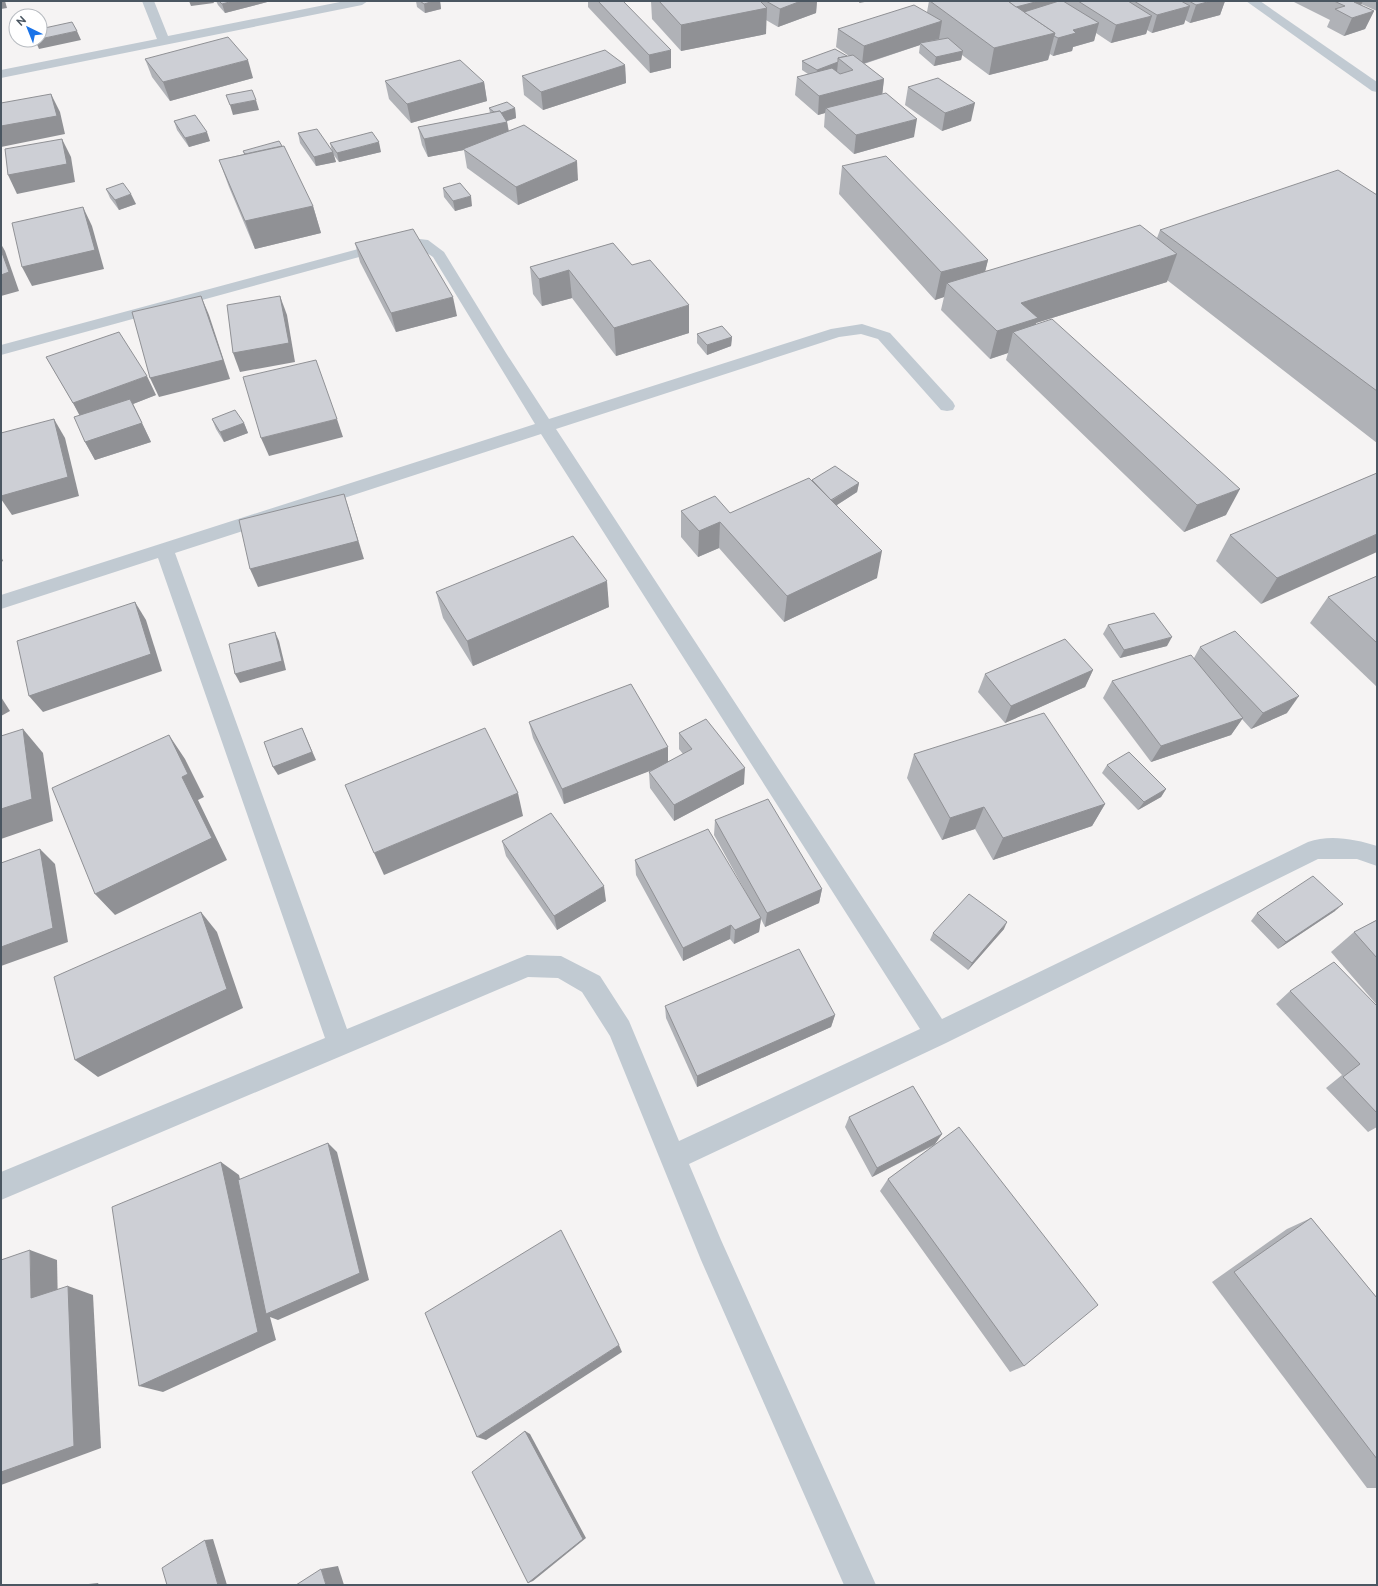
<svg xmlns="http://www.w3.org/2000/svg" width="1378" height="1586" font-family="Raleway,sans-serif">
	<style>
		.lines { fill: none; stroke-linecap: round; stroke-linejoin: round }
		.minor { fill: #c1cad2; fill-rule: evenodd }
		.wall { fill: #b0b2b7 }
		.shaded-wall { fill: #909195 }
		.building { fill: #cdcfd5; stroke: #909195 }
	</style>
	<rect width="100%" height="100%" fill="#f5f3f3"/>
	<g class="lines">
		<!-- minor -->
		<g class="minor">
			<polygon points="142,1 154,1 168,36 345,1 368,1 362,5 1,78 1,70 157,39"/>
			<polygon points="1246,1 1260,1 1377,82 1377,92 1372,91"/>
			<path d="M403,237L428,240L444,252L506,353L549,419L831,329L862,324L890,333L953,402L955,406L953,410L947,411L941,410L878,339L861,334L839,337L556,429L942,1019L1308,842C1329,834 1356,839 1377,846V866L1357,859H1318L946,1043L689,1164L721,1240L876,1585H844L701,1260L610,1036L582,992L558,978L528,977L1,1200V1172L325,1038L158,558L1,609V595L535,424L433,257L418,247L403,245L1,355V345ZM541,434L920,1029L679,1141L629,1021L600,976L561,956L527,955L347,1029L175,553Z"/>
		</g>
	</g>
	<!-- wall -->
	<g class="wall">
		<polygon points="216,1 271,1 225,13 218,5"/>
		<polygon points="416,1 440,1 441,9 425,13 417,7"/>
		<polygon points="588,1 623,1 671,68 650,73 588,7"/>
		<polygon points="651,1 817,1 816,13 778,27 766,20 766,34 681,51 652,19"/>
		<polygon points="929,1 1225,1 1220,15 1190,23 1185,20 1184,24 1152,33 1147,30 1146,34 1111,43 1096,33 1094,41 1073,47 1072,51 1053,56 1050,54 1048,60 989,75 962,55 961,60 934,66 919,53 920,45 864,64 884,79 882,94 914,137 854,154 824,127 825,113 818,115 795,95 797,77 808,74 802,70 802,61 849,56 836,47 838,29 927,12"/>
		<polygon points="1292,1 1377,1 1377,11 1361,4 1361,5 1374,11 1365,29 1344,36 1327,27 1330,20"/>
		<polygon points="145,59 253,78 170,101 152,77"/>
		<polygon points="625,65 626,83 543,110 524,95 522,76"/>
		<polygon points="385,81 484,82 487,101 411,123 389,99"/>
		<polygon points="908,87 971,121 942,131 905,105"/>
		<polygon points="489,108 515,108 516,118 507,121 507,122 509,131 578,180 518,205 467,168 464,150 428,157 422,145 418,127 490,113"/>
		<polygon points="174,121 210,141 189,147 177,130"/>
		<polygon points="298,133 332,151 330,143 381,152 339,162 333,154 336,162 316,166 300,143"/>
		<polygon points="243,151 313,206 321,233 255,249 229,187 219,160 244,154"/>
		<polygon points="842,166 988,260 985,271 1157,238 1160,230 1377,195 1377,443 1167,280 1167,282 1036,323 1036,325 1226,515 1184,532 1006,360 1008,353 990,359 941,310 944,297 935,300 839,194"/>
		<polygon points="443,188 472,206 455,211 444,197"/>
		<polygon points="106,189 136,204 119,210 110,198"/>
		<polygon points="355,243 457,316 396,332 360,262"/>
		<polygon points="613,243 689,333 616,356 572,298 542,306 533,294 530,267"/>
		<polygon points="697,334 732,337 731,346 707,355 697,343"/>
		<polygon points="46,357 156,395 133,404 151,442 95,460 85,442 80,415"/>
		<polygon points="212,419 244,423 248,433 224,442 216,429"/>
		<polygon points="1377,473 1261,604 1216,561 1230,535"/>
		<polygon points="812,480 859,483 857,492 837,505 877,578 784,622 719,548 698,557 681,537 681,511 730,513"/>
		<polygon points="1377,576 1377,687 1310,623 1328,597"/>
		<polygon points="436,592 609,607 473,666 443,618"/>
		<polygon points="1108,625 1167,646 1120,658 1103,634"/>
		<polygon points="1200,647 1287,713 1251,729 1242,719 1231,735 1151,762 1103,698 1112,681 1194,658"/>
		<polygon points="1093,670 1085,687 1005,723 978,692 985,674"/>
		<polygon points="529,722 668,762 683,754 679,749 679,733 744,784 674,821 650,788 649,772 654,769 564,804 533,738"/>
		<polygon points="914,754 1105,804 1092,826 993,860 975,829 942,840 907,778"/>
		<polygon points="1107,765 1166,789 1161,797 1138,810 1102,773"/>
		<polygon points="715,820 822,889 819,903 765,927 761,919 759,932 734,944 730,939 683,961 636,875 635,860 749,898 714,835"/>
		<polygon points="502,841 606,901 557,930 506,856"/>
		<polygon points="1335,911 1278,949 1251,921 1257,913"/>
		<polygon points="1377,920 1377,1005 1331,952 1354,932"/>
		<polygon points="1004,929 968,970 930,940 933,933"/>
		<polygon points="1290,991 1377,1006 1377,1127 1368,1132 1326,1088 1342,1075 1276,1004"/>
		<polygon points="665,1006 835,1015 831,1027 697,1087 666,1018"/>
		<polygon points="849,1117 942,1134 935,1144 1024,1366 1010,1372 880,1191 888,1179 935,1145 872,1177 845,1127"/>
		<polygon points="1311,1218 1377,1298 1377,1488 1367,1488 1212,1282 1287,1229"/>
	</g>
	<!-- shaded-wall -->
	<g class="shaded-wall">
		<polygon points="1,1 5,1 7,8 1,9"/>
		<polygon points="189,1 213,1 214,3 191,6"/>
		<polygon points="233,1 271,1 225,13 222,4"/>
		<polygon points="434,1 440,1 441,9 425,13 424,4"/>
		<polygon points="801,1 817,1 816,13 778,27 780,9"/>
		<polygon points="860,1 870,1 859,3"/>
		<polygon points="1039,1 1064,1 1061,12 1029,20 1015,7"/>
		<polygon points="1211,1 1225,1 1220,15 1190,23 1196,5"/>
		<polygon points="1357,1 1363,1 1356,16 1354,2"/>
		<polygon points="1190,6 1184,24 1152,33 1157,15"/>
		<polygon points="767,8 766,34 681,51 681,25"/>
		<polygon points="1374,11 1365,29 1344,36 1352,18"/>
		<polygon points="1152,16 1146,34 1111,43 1116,25"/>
		<polygon points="942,21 939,39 920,43 920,45 862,64 864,46"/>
		<polygon points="1099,23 1094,41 1073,47 1072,51 1053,56 1058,38 1073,30"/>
		<polygon points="77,31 81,40 39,49 35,40 40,40 40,39"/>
		<polygon points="1055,33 1048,60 989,75 994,48"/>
		<polygon points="671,50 671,68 650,73 649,55"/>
		<polygon points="963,51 961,60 934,66 936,57"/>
		<polygon points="248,60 253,78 170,101 163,82"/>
		<polygon points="838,62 837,72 816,79 817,70"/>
		<polygon points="625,65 626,83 543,110 541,92"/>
		<polygon points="884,79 882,97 826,108 825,113 818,115 819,96"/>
		<polygon points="484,82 487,101 411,123 407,104"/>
		<polygon points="51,94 60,112 65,134 1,147 1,126"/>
		<polygon points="256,100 259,110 233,115 230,105"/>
		<polygon points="975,103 971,121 942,131 945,113"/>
		<polygon points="515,108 516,118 498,124 497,114"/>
		<polygon points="917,119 914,137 854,154 856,135"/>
		<polygon points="507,122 510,141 463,149 464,150 428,157 424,139"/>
		<polygon points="207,132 210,141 189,147 185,138"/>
		<polygon points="62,139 71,157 75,182 17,194 8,175"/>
		<polygon points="379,142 381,152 339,162 337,153"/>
		<polygon points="333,152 336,162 316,166 314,157"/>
		<polygon points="577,161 578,180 518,205 516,187"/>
		<polygon points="131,194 136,204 119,210 115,200"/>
		<polygon points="471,196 472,206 455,211 453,201"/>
		<polygon points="313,206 321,233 255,249 245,221"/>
		<polygon points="83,207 92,226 104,269 32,286 22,267"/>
		<polygon points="1,244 5,251 19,291 1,296"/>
		<polygon points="1177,254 1167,282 1036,323 1030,346 1013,332 1008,353 990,359 997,331 1021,303"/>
		<polygon points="988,260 981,288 947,283 944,297 935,300 941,272"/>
		<polygon points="569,270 572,298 542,306 539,279"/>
		<polygon points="201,296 209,315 230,379 159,397 150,378"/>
		<polygon points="280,296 287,315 295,362 240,372 233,353"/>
		<polygon points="453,297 457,316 396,332 391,313"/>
		<polygon points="689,305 689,333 616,356 614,328"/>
		<polygon points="732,337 731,346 707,355 707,345"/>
		<polygon points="147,376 156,395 133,404 151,442 95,460 85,442 83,422 73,403"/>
		<polygon points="54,419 65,438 79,496 12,515 1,499 1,496"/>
		<polygon points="337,419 343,437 269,456 261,438"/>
		<polygon points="244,423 248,433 224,442 220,432"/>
		<polygon points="859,483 857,492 829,510 831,501"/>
		<polygon points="1240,489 1226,515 1184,532 1197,505"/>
		<polygon points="344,494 350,513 364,559 258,587 250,569"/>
		<polygon points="720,522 719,548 698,557 699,531"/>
		<polygon points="1377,534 1377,552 1261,604 1277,578"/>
		<polygon points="882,551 877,578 784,622 787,596"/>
		<polygon points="1,556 3,561 1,562"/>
		<polygon points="607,581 609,607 473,666 467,641"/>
		<polygon points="135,602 146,620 162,671 43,712 29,696"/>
		<polygon points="275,632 279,641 286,670 240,683 235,674"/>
		<polygon points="1172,637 1167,646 1120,658 1124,650"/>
		<polygon points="1093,670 1085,687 1005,723 1011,706"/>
		<polygon points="1299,696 1287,713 1251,729 1263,713"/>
		<polygon points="1,697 10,711 1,716"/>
		<polygon points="1243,718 1231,735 1151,762 1161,746"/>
		<polygon points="302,728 316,760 278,775 273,767"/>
		<polygon points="23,729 43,753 53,821 1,839 1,809"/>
		<polygon points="169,735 185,759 204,797 198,800 227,860 115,915 95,894 182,777"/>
		<polygon points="668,747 668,764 564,804 562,789"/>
		<polygon points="745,768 744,784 674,821 674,805"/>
		<polygon points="1166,789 1161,797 1138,810 1144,802"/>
		<polygon points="518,793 523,816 384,875 374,853"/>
		<polygon points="1105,804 1092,826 993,860 1003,838"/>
		<polygon points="984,807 975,829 942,840 950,818"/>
		<polygon points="40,849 55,864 68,942 1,966 1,947"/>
		<polygon points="604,886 606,901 557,930 554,916"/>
		<polygon points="822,889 819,903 765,927 767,913"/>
		<polygon points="1343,904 1335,911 1278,949 1286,942"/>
		<polygon points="201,912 217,932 243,1008 98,1077 75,1060"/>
		<polygon points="761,918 759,932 734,944 735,930"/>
		<polygon points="1007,922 1004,929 968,970 972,963"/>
		<polygon points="731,925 730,939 683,961 683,948"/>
		<polygon points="835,1015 831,1027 697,1087 697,1076"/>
		<polygon points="942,1134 935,1144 872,1177 877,1168"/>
		<polygon points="328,1143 337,1152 369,1280 278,1320 270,1317 276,1340 163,1392 139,1386 221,1162 239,1175 270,1313"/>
		<polygon points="30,1250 57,1260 58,1307 31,1298"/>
		<polygon points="68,1286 93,1295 101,1448 1,1485 1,1472"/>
		<polygon points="619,1345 622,1352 486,1440 477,1437"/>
		<polygon points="525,1431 530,1434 586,1538 533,1581 528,1583"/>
		<polygon points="213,1539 227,1585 218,1585 205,1540"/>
		<polygon points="338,1566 344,1585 326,1585 321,1569"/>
		<polygon points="98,1583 99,1585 79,1585"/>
	</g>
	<!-- building -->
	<g class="building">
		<polygon points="219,1 233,1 222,4"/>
		<polygon points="420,1 434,1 424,4"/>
		<polygon points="598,1 623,1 671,50 649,55"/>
		<polygon points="659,1 760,1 767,8 681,25"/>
		<polygon points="766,1 801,1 780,9"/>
		<polygon points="930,1 1008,1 1055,33 994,48"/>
		<polygon points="1008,1 1039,1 1016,7"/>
		<polygon points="1059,1 1063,1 1099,23 1073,30 1076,33 1058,38 1054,36 1055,33 1024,12"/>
		<polygon points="1078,1 1128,1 1152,16 1116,25"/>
		<polygon points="1134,1 1181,1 1190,6 1157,15"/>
		<polygon points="1189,1 1211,1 1196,5"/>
		<polygon points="1334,1 1357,1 1354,2 1374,11 1352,18 1335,9 1345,6"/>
		<polygon points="914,5 942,21 864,46 838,29"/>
		<polygon points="72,22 77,31 40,39 40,29"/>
		<polygon points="228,37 248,60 163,82 145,59"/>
		<polygon points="948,38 963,51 936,57 920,43"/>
		<polygon points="835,49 847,56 838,58 838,62 817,70 802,61"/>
		<polygon points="605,50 625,65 541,92 522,76"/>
		<polygon points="853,55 884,79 819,96 797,77 832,68 840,74 853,70 838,58"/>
		<polygon points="460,60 484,82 407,104 385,81"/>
		<polygon points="938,78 975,103 945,113 908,87"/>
		<polygon points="252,90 256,100 230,105 226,95"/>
		<polygon points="886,93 917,119 856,135 826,108"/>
		<polygon points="51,94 57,116 1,126 1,103"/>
		<polygon points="507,102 515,108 501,113 500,111 494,112 489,108"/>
		<polygon points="500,111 507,122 424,139 418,127"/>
		<polygon points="195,115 207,132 185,138 174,121"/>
		<polygon points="524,125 577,161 516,187 463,149"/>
		<polygon points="317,129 333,152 314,157 298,133"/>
		<polygon points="372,132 379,142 337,153 330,143"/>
		<polygon points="62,139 67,164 8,175 5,149"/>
		<polygon points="279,141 282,146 245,154 243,151"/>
		<polygon points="284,146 313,206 245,221 219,160"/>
		<polygon points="886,156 988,260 941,272 842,166"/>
		<polygon points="1338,170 1377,195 1377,391 1160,230"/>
		<polygon points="123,183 131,194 115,200 106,189"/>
		<polygon points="460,183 471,196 453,201 443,188"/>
		<polygon points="83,207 95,250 22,267 12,223"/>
		<polygon points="1140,225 1177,254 1021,303 1038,318 997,331 947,283"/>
		<polygon points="413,229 453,297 391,313 355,243"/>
		<polygon points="613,243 632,265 650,260 689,305 614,328 569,270 539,279 530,267"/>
		<polygon points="1,250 9,272 1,275"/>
		<polygon points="201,296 223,360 150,378 132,312"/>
		<polygon points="280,296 289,343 233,353 227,305"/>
		<polygon points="1052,319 1240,489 1197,505 1013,332"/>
		<polygon points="722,326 732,337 707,345 697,334"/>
		<polygon points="119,332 147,376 73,403 46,357"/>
		<polygon points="316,360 337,419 261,438 243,377"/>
		<polygon points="130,399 142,423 85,442 74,417"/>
		<polygon points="235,410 244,423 220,432 212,419"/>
		<polygon points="54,419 68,477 1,496 1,433"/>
		<polygon points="835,466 859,483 831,500 812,480"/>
		<polygon points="1377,473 1377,534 1277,578 1230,535"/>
		<polygon points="809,478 882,551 787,596 720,522 699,531 681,511 715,496 730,513"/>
		<polygon points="344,494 358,541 250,569 239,520"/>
		<polygon points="573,536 607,581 467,641 436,592"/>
		<polygon points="1377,576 1377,643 1328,597"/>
		<polygon points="135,602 151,654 29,696 17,641"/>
		<polygon points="1154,613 1172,637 1124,650 1108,625"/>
		<polygon points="1235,631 1299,696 1263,713 1200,647"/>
		<polygon points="275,632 282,661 235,674 229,644"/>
		<polygon points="1065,639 1093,670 1011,706 985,674"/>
		<polygon points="1191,655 1243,718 1161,746 1112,681"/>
		<polygon points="631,684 668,747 562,789 529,722"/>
		<polygon points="1044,713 1105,804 1003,838 984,807 950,818 914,754"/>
		<polygon points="706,719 745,768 674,805 649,772 692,749 679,733"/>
		<polygon points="302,728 312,752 273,767 264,742"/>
		<polygon points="485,728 518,793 374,853 345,785"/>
		<polygon points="23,729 32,799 1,809 1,736"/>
		<polygon points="169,735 188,774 182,777 212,838 95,894 52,788"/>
		<polygon points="1129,752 1166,789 1144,802 1107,765"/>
		<polygon points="768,799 822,889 767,913 715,820"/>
		<polygon points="551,813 604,886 554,916 502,841"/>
		<polygon points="708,829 761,918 735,930 731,925 683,948 635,860"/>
		<polygon points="40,849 53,928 1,947 1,863"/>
		<polygon points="1313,876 1343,904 1286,942 1257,913"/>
		<polygon points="969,894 1007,922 972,963 933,933"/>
		<polygon points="201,912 227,989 75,1060 54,977"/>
		<polygon points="1377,920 1377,958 1354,932"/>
		<polygon points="799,949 835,1015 697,1076 665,1006"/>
		<polygon points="1334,962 1377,1006 1377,1113 1343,1077 1360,1064 1290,991"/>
		<polygon points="913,1086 942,1134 877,1168 849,1117"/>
		<polygon points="959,1127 1098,1305 1024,1366 888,1179"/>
		<polygon points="328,1143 360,1273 266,1314 238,1180"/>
		<polygon points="221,1162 258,1332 139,1386 112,1207"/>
		<polygon points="1311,1218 1377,1298 1377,1459 1234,1272"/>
		<polygon points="561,1230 619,1345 477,1437 425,1313"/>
		<polygon points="30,1250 31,1298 68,1286 74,1446 1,1472 1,1260"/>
		<polygon points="525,1431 583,1539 528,1583 472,1472"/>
		<polygon points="205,1540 218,1585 167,1585 162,1568"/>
		<polygon points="321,1569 326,1585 296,1585"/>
	</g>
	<!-- border -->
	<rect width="1378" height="1586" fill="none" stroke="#4a5661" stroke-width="4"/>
	<!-- north arrow -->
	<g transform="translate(28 28) rotate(317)"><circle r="19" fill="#ffffff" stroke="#b7bbc0"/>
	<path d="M0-3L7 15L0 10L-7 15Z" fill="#1a73e8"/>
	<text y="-6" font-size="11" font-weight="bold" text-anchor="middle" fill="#4a5661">N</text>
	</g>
</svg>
